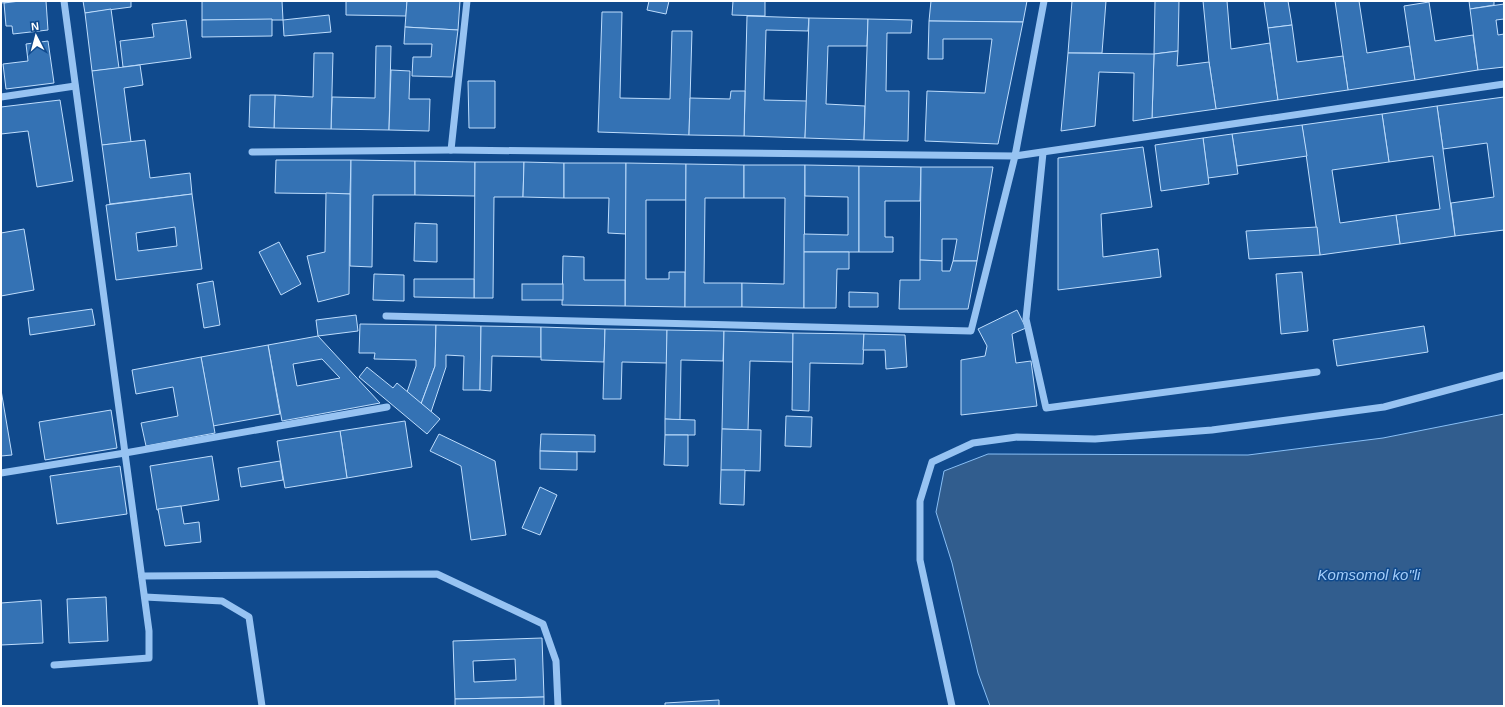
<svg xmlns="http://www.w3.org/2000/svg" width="1505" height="707" font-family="Arial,sans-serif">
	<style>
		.water { fill: #315d8e; stroke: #88bff6 }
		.building { fill: #3472b4; stroke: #beddfd; fill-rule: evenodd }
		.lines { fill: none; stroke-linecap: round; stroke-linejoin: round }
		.minor { stroke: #97c3f2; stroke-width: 7 }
		.labels { text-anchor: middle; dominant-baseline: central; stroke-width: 3; stroke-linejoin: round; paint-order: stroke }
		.water-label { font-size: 15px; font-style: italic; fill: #a3cdfa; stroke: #104a8d }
	</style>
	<rect width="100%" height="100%" fill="#104a8d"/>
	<!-- water -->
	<polygon class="water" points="1504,414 1504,706 990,706 978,673 952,563 936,512 944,471 988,454 1248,455 1383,438"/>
	<!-- building -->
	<g class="building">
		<polygon points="1,1 20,1 1,3"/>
		<polygon points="20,1 46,1 48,30 13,34 12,26 6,26 4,3"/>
		<polygon points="83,1 131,1 131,7 85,13"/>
		<polygon points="202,1 282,1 283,20 202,20"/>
		<polygon points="346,1 407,1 406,16 346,15"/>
		<polygon points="407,1 460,1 458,30 405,27"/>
		<polygon points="649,1 669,1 666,14 647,10"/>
		<polygon points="733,1 765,1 765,16 732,15"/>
		<polygon points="931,1 1027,1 1023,22 929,21"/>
		<polygon points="1072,1 1106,1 1102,53 1068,53"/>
		<polygon points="1155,1 1179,1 1178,51 1154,54"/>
		<polygon points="1203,1 1227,1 1231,49 1270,43 1278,100 1216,109 1209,62"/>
		<polygon points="1264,1 1288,1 1292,25 1268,28"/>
		<polygon points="1335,1 1359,1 1367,53 1410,46 1415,80 1348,90"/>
		<polygon points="1469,1 1494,1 1494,5 1470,9"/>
		<polygon points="1429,2 1435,41 1473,35 1478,70 1415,80 1404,6"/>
		<polygon points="1504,4 1504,19 1496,20 1498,35 1504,34 1504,67 1478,70 1470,9"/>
		<polygon points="111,9 119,68 92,71 85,13"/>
		<polygon points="602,12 622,12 620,98 670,99 672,31 692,31 689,135 598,132"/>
		<polygon points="329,15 331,32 284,36 283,20"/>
		<polygon points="747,16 809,18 808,31 766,30 764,100 807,101 805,138 744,136"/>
		<polygon points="809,18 868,19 867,46 828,46 826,104 865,106 864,140 805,138"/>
		<polygon points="272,19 272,36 202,37 202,20"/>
		<polygon points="868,19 912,20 911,33 887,33 886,91 909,91 908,141 864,140"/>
		<polygon points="186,20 191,58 123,67 120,41 154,37 152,24"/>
		<polygon points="929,21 1023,22 998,144 925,141 927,91 985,93 992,39 943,39 943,59 928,59"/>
		<polygon points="1292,25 1297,62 1343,56 1348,90 1278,100 1268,28"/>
		<polygon points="405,27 458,30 452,77 412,76 413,57 431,57 432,44 404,44"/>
		<polygon points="48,41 54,83 6,89 3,64 28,61 26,44"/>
		<polygon points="376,46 391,46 389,130 331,129 332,97 375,98"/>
		<polygon points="1178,51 1177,66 1209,62 1216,109 1152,118 1154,54"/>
		<polygon points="314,53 333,53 331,129 274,128 275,95 313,97"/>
		<polygon points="1068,53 1154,54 1152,118 1133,121 1134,73 1099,72 1095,126 1061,131"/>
		<polygon points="140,65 143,85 124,88 131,142 102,145 92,71"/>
		<polygon points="391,70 410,71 409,99 430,99 429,131 389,130"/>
		<polygon points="468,81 495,81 495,128 469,128"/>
		<polygon points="731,91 745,91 744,136 689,135 690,98 730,99"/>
		<polygon points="250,95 275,95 274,128 249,127"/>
		<polygon points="1504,97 1504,230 1455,236 1451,203 1494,197 1487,143 1443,149 1437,106"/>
		<polygon points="60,100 73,181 37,187 28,131 1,134 1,107"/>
		<polygon points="1437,106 1455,236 1400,244 1396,215 1440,209 1433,156 1389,162 1382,114"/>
		<polygon points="1382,114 1389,162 1332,170 1340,223 1396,215 1400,244 1320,255 1302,125"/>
		<polygon points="1302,125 1307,156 1237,166 1232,134"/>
		<polygon points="1232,134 1238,174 1208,178 1203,138"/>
		<polygon points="1203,138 1209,184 1161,191 1155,145"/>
		<polygon points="145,140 150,178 190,173 192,194 110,204 102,145"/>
		<polygon points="1143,147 1152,207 1101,214 1103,257 1158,249 1161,277 1058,290 1058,158"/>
		<polygon points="276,160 351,160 350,194 275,193"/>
		<polygon points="351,160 415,161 415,195 373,195 372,267 350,266"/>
		<polygon points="415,161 475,162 475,196 415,195"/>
		<polygon points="475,162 524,162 523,197 494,197 493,298 474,298"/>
		<polygon points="524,162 564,163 564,198 523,197"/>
		<polygon points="564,163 626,163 626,234 608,233 609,198 564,198"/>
		<polygon points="626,163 686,164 686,200 646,200 646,279 669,279 669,272 685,272 685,307 625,306"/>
		<polygon points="686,164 744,165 744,198 705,198 704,283 742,283 742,307 685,307"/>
		<polygon points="744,165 805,165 804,308 742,307 742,283 784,284 785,198 744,198"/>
		<polygon points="805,165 859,166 859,252 804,252 804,234 848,235 848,197 805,196"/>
		<polygon points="859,166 921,167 920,201 885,201 885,237 893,237 893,252 859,252"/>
		<polygon points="921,167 993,167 977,261 953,261 957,239 942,239 942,261 920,260"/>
		<polygon points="326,193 350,194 349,294 318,302 307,256 325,252"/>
		<path d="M192,194L202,269L116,280L106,205ZM175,227L177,246L138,251L136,233Z"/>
		<polygon points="415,223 437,224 437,262 414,261"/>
		<polygon points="1317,227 1320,255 1249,259 1246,231"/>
		<polygon points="24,229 34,290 1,296 1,233"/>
		<polygon points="279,242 301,284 281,295 259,252"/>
		<polygon points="804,252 849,252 849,269 837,269 836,308 804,308"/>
		<polygon points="563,256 584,257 584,280 625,280 625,306 562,305"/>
		<polygon points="920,260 942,261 942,271 950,271 953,261 977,261 968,309 899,309 900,280 920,280"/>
		<polygon points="1302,272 1308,331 1281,334 1276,274"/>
		<polygon points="374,274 404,275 404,301 373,300"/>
		<polygon points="414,279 474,279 474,298 414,297"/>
		<polygon points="213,281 220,325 204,328 197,284"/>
		<rect x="522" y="284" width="41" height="16"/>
		<polygon points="849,292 878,293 878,307 849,307"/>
		<polygon points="92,309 95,325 30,335 28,318"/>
		<polygon points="1017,310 1026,328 1012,334 1016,363 1031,361 1037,406 961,415 961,360 985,356 987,346 978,329"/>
		<polygon points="356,315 358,331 318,336 316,320"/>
		<polygon points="360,324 436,325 435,366 421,404 407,392 416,366 416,360 374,359 375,353 359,353"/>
		<polygon points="436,325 481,326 480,390 463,390 464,356 446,355 446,367 431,412 421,404 435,366"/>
		<polygon points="481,326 541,327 541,357 492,356 491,391 480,390"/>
		<polygon points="1424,326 1428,352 1337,366 1333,340"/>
		<polygon points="541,327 605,329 604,362 541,360"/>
		<polygon points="605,329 667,330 667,363 622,362 621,399 603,399"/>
		<polygon points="667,330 724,331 723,361 681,360 680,420 665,419"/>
		<polygon points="724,331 793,333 793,362 750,361 748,430 722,429"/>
		<polygon points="793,333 864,334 863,364 810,363 809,411 792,410"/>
		<polygon points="864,334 905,335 907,367 886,369 885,350 863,350"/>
		<path d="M318,336L380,403L282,421L268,345ZM322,359L340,378L297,386L293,364Z"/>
		<polygon points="268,345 280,414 213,426 201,357"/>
		<polygon points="201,357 215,433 146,446 141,423 178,416 173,387 136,394 132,370"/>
		<polygon points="367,367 393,388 397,383 440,419 427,434 359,377"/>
		<polygon points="1,390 12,455 1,456"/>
		<polygon points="111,410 117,448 45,460 39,422"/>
		<polygon points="786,416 812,417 811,447 785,446"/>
		<polygon points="665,419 695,420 695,435 665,435"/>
		<polygon points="405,421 412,467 347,478 340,431"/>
		<polygon points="722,429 761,430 760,471 721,470"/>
		<polygon points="340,431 347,478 285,488 277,441"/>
		<polygon points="439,434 495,461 506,535 471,540 461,466 430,451"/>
		<polygon points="541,434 595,435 595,452 540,451"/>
		<polygon points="665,435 688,435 688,466 664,465"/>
		<polygon points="540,451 577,452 577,470 540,469"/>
		<polygon points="212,456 219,500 157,510 150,466"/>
		<polygon points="280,461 283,480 241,487 238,468"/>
		<polygon points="120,466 127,514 57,524 50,476"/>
		<polygon points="721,470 745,470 744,505 720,504"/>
		<polygon points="540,487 557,495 540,535 522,528"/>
		<polygon points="181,506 184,524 199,522 201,542 165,546 158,509"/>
		<polygon points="106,597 108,641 69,643 67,599"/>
		<polygon points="41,600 43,643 1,645 1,603"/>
		<path d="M542,638L544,697L455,699L453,641ZM515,659L516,680L474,682L473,661Z"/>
		<polygon points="544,697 544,706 455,706 455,699"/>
		<polygon points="719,700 719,706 665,706 665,703"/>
	</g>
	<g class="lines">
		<!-- minor -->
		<g class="minor">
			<polyline points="467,1 451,150 1015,156 1044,1"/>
			<polyline points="1,97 75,86"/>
			<polyline points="252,152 451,150"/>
			<polyline points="1043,153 1026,319 1046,408 1317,372"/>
			<polyline points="386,316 971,331 1015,156 1504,84"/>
			<polyline points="1,473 125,453 387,407"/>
			<polyline points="142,576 437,574 543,624 556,661 558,706"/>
			<polyline points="145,597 222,601 249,617 262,706"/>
			<polyline points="54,665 149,658 149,631 64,1"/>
			<polyline points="952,706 920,560 920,501 932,462 973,443 1017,437 1095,439 1212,430 1384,407 1504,375"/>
		</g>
	</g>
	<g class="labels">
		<!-- water labels -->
		<g class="water-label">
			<text x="1369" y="574">Komsomol ko"li</text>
		</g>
	</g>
	<!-- border -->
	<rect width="1505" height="707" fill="none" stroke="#ffffff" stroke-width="4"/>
	<!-- north arrow -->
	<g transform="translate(36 36) rotate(354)" stroke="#104a8d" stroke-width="3" paint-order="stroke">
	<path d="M0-3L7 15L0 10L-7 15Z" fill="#ffffff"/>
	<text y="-6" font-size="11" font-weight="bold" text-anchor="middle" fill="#ffffff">N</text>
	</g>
</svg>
